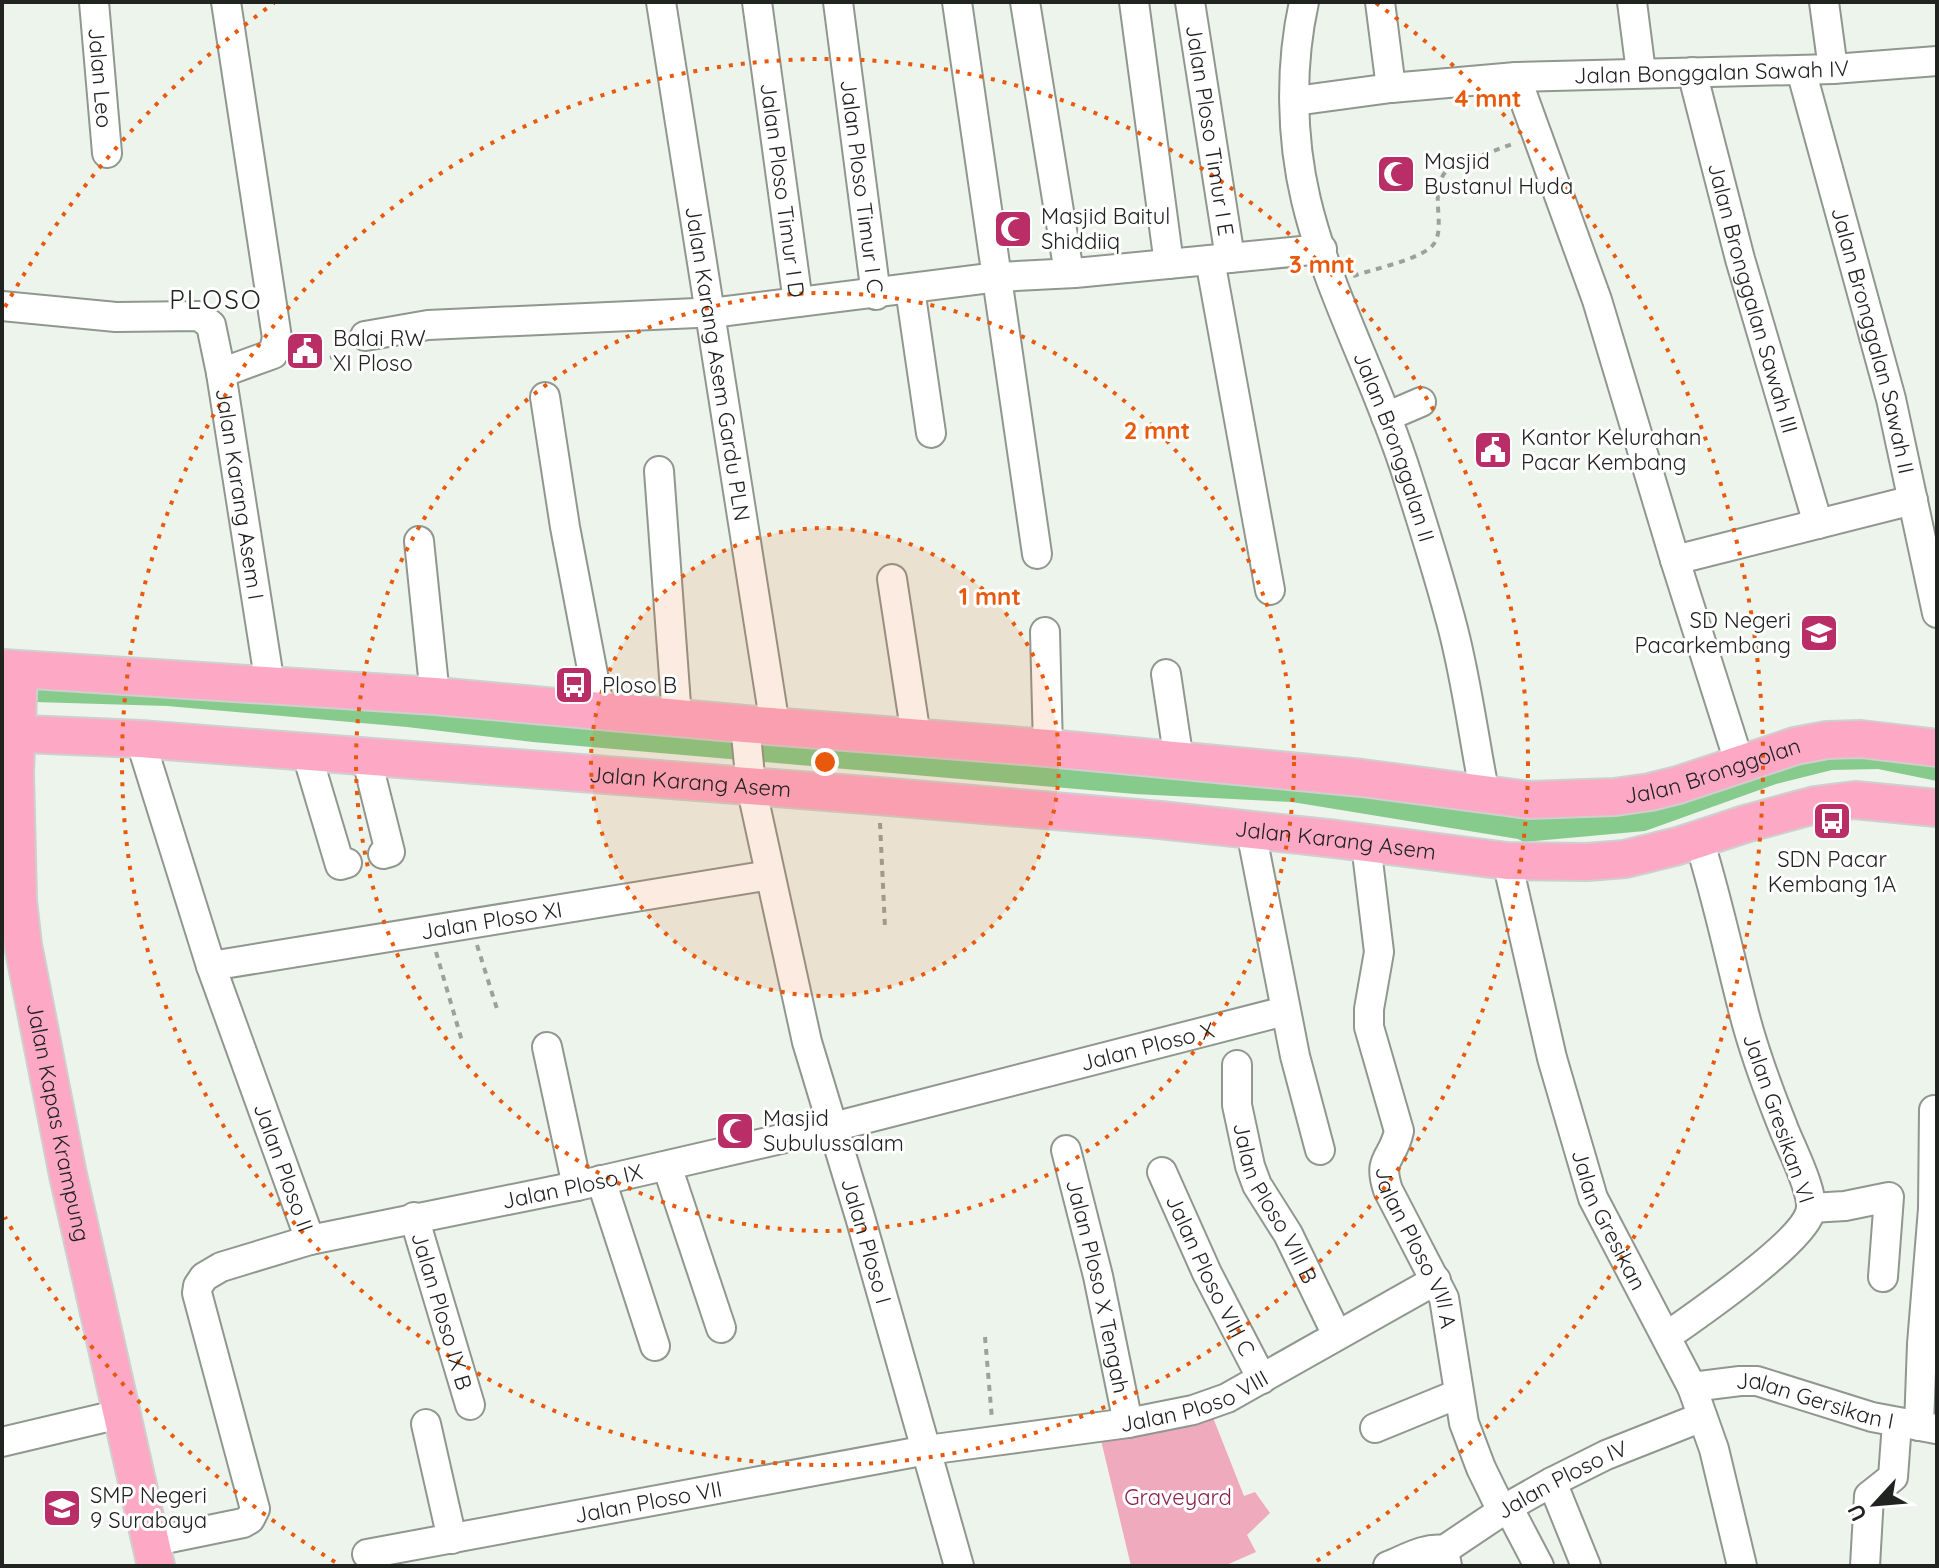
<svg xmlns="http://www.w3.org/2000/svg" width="1939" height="1568" font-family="Quicksand,sans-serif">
<rect width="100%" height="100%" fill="#ecf4ec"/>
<path fill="#f0aabe" d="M1212,1415L1244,1496L1255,1492L1270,1513L1247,1535L1256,1552L1224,1566H1131L1100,1436Z"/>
<path fill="#86cb8b" d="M2,681L170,692L1314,787L1522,819L1570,816L1800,755L1937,759V781L1878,769L1832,770L1776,784L1645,831L1524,842L1518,839L1292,802L1135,794L533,742L407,727L167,706L2,701Z"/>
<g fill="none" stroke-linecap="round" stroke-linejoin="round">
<defs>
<g id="minor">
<path id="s1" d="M94,2L107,153"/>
<path id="s2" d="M226,2L277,338L273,354L221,373L270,685"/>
<path id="s3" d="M661,2L775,726"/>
<path id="s4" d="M757,2L798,302"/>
<path id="s5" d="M838,2L876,295"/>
<path d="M957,2L1037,554"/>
<path d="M1025,2L1069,273"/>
<path d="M1134,2L1169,264"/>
<path id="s6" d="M1190,2L1230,258"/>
<path id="s7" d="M1304,2C1290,65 1291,137 1306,200C1329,296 1379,384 1408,478C1424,528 1440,579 1453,629C1467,683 1474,740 1485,795"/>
<path d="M1380,2L1391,88"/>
<path d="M1632,2L1641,72"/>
<path d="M1824,2L1833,69"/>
<path id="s8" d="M1801,70L1891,399L1937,613"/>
<path id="s9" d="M1692,72L1740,259L1818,524"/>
<path d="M1516,77L1597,300L1675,560L1740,765"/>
<path id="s10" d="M1295,101L1391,88L1516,77L1833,69L1937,61"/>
<path d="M1210,260L1270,590"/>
<path d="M910,289L931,433"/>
<path d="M2,306L116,317L199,316L211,325L221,373"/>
<path d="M365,336L428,325L719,312L998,277L1075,273L1322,249"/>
<path d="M545,397L565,527L600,711"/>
<path d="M1386,417L1421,402"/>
<path d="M659,471L677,718"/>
<path d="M419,541L435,696"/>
<path d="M1675,560L1913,500"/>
<path d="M892,579L916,736"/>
<path d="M1045,632L1048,748"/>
<path d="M1166,674L1179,761"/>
<path id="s11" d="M745,724L751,786L807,1042L860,1217L959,1566"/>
<path id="s12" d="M140,739L211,966L310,1240"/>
<path d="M306,751L340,865L347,863"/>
<path d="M366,756L390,852L383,854"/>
<path d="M1251,831L1295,1056L1320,1150"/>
<path id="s13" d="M1366,844L1379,952L1369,1009V1027L1399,1131C1393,1160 1377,1157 1388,1190L1444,1298L1464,1423L1481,1468L1502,1511"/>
<path id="s14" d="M1507,861L1552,1058L1593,1198L1692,1387L1714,1449L1742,1566"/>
<path id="s15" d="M211,966L770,875"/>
<path d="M547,1047L577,1186"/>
<path id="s16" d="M1237,1065V1105L1250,1166L1257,1185L1288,1234L1337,1335"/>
<path id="s17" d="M1066,1150L1098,1276L1128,1423"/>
<path d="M667,1166L721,1328"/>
<path id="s18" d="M1162,1172L1207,1273L1262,1379"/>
<path d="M601,1180L655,1346"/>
<path d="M1811,1208L1845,1206L1889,1197L1883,1277"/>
<path id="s19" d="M414,1217L470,1405"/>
<path d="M1667,1336C1697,1315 1800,1244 1810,1213C1816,1195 1790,1146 1783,1127C1767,1087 1752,1047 1742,1005C1728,950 1716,894 1699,840"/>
<path id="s20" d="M1692,1387L1740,1381H1757L1872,1417L1936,1429"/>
<path d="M426,1424L452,1539"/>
<path d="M1919,1426L1922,1344L1933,1209L1934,1110"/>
<path d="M1375,1428L1458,1394"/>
<path d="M2,1442L120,1414"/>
<path d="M1552,1482L1586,1566"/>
<path d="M1508,1507L1539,1566"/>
<path id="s21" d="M150,1542L243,1523L250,1519L255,1509L197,1293L198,1286L204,1277L221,1267L310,1240L577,1186L833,1127L1285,1011"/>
<path id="s22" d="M367,1554L927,1450L1128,1423L1193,1410L1227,1398L1436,1280"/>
<path d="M1388,1566C1406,1559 1425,1547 1444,1550"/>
<path id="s23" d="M1447,1566L1444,1550L1508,1507L1552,1482L1606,1455L1702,1417"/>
<path d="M1865,1566L1869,1496L1893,1477L1897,1423"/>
</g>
<g id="major">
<path id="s24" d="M2,668L435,696L745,724L1048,748L1362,778L1529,800L1615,797L1650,792L1678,785L1795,746L1827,740L1861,739L1937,748"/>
<path id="s25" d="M19,670L15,773L18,901L23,945L68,1175L156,1566"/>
<path id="s26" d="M2,733L140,739L878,796L1160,820L1336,839L1507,861L1587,862L1625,859L1678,846L1745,824L1815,805L1855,800L1937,808"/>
</g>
</defs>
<use href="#minor" stroke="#8f978f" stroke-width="32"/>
<use href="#major" stroke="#cecfce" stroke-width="40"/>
<path stroke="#9ba19b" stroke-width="4" stroke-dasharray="6 6" stroke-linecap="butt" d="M1353,276C1374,269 1413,261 1430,248C1451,231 1424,189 1450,167L1515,143
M294,361L335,357
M880,823L885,928
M477,945L497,1009
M436,952L462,1041
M985,1337L992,1419"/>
<use href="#minor" stroke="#fff" stroke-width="28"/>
<use href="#major" stroke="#fda9c6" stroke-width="36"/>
</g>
<circle cx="825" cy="762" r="234" fill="#e8590c" fill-opacity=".12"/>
<g fill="none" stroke="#e8590c" stroke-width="4" stroke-dasharray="4 8">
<circle cx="825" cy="762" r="234"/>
<circle cx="825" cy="762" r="469"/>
<circle cx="825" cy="762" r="703"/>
<path d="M335 1562A938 938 0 0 1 5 1217M5 307A938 938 0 0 1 274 3M1376 3A938 938 0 0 1 1315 1562"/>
</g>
<defs>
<symbol id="mosque-square" viewBox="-11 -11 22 22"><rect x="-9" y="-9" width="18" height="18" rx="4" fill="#b92e67" stroke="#fff"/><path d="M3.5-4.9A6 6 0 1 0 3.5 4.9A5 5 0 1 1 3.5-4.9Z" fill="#fff"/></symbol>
<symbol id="civic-square" viewBox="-11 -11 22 22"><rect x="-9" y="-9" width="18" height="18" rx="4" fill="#b92e67" stroke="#fff"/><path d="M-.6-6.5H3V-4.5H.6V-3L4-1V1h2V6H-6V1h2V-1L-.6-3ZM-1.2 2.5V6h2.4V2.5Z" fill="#fff"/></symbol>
<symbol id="school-square" viewBox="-11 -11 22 22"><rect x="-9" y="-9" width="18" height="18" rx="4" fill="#b92e67" stroke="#fff"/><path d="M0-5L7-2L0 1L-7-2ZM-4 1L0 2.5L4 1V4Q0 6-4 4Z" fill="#fff"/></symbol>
<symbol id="bus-square" viewBox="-11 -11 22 22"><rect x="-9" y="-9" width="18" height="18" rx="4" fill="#b92e67" stroke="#fff"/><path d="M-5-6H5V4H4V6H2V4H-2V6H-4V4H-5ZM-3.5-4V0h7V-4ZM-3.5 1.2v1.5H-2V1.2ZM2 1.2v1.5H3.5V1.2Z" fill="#fff"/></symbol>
</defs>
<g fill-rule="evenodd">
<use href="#mosque-square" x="1374" y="152" width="44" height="44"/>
<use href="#mosque-square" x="991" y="207" width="44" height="44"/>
<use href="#civic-square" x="283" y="329" width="44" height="44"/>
<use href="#civic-square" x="1471" y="428" width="44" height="44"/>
<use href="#school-square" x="1797" y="611" width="44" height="44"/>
<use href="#bus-square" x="552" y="663" width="44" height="44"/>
<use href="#bus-square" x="1810" y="799" width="44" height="44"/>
<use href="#mosque-square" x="713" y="1109" width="44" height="44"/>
<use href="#school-square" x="40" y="1486" width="44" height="44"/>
</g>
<g text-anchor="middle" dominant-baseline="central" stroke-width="6" stroke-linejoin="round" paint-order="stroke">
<g font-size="22" fill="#202320" stroke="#fff">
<text stroke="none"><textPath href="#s10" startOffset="418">Jalan Bonggalan Sawah IV</textPath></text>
<text stroke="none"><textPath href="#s1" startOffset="76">Jalan Leo</textPath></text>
<text stroke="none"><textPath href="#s6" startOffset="130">Jalan Ploso Timur I E</textPath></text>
<text stroke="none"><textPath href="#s5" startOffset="186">Jalan Ploso Timur I C</textPath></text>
<text stroke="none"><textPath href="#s4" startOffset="190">Jalan Ploso Timur I D</textPath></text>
<text stroke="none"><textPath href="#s9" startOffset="234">Jalan Bronggalan Sawah III</textPath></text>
<text stroke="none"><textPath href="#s8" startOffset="280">Jalan Bronggalan Sawah II</textPath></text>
<text stroke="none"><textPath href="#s3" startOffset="366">Jalan Karang Asem Gardu PLN</textPath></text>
<text stroke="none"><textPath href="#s7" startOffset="462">Jalan Bronggalan II</textPath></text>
<text stroke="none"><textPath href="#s2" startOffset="534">Jalan Karang Asem I</textPath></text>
<text stroke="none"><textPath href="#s24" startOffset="1720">Jalan Bronggolan</textPath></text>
<text stroke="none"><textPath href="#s26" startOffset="690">Jalan Karang Asem</textPath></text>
<text stroke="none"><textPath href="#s26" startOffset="1338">Jalan Karang Asem</textPath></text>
<text stroke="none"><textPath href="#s15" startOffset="284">Jalan Ploso XI</textPath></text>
<text stroke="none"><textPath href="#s21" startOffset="1328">Jalan Ploso X</textPath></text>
<text transform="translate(1779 1118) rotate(71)">Jalan Gresikan VI</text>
<text stroke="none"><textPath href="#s25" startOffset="456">Jalan Kapas Krampung</textPath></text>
<text stroke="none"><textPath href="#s12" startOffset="452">Jalan Ploso II</textPath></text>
<text stroke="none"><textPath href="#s21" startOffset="736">Jalan Ploso IX</textPath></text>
<text stroke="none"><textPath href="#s16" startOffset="146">Jalan Ploso VIII B</textPath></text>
<text stroke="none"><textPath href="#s14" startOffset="374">Jalan Gresikan</textPath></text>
<text stroke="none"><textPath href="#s11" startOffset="532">Jalan Ploso I</textPath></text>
<text stroke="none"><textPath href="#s13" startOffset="420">Jalan Ploso VIII A</textPath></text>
<text stroke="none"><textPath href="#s18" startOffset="114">Jalan Ploso VIII C</textPath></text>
<text stroke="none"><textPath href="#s17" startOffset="140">Jalan Ploso X Tengah</textPath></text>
<text stroke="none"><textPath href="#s19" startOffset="98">Jalan Ploso IX B</textPath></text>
<text stroke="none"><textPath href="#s22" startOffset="842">Jalan Ploso VIII</textPath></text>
<text stroke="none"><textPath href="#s20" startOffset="126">Jalan Gersikan I</textPath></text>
<text stroke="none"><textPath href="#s23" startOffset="154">Jalan Ploso IV</textPath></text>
<text stroke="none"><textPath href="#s22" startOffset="286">Jalan Ploso VII</textPath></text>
</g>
<g font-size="22" fill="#202320" stroke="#fff" text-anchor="start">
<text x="1424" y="161">Masjid<tspan x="1424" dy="25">Bustanul Huda</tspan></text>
<text x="1041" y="216">Masjid Baitul<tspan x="1041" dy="25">Shiddiiq</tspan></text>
<text x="333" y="338">Balai RW<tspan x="333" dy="25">XI Ploso</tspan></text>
<text x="1521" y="437">Kantor Kelurahan<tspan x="1521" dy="25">Pacar Kembang</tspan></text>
<text x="1791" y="620" text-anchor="end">SD Negeri<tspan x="1791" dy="25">Pacarkembang</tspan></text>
<text x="602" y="685">Ploso B</text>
<text x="1832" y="859" text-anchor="middle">SDN Pacar<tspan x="1832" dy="25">Kembang 1A</tspan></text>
<text x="763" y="1118">Masjid<tspan x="763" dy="25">Subulussalam</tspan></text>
<text x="90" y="1495">SMP Negeri<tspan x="90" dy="25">9 Surabaya</tspan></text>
</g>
<g font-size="22" fill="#8b234d" stroke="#fff">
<text x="1178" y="1497">Graveyard</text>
</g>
<g font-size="26" letter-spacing="2" fill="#202320" stroke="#fff">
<text x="216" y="299">PLOSO</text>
</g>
</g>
<circle cx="825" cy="762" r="12" fill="#e8590c" stroke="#fff" stroke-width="4"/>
<g font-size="24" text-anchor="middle" font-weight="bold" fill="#e8590c" stroke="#fff" stroke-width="6" stroke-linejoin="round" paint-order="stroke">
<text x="1488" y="107">4 mnt</text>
<text x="1322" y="273">3 mnt</text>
<text x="1157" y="439">2 mnt</text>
<text x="990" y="605">1 mnt</text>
</g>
<rect width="1939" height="1568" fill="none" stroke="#202320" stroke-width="8"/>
<g transform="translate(1875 1504) rotate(244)" stroke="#ffffff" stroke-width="6" paint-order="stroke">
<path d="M0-6L14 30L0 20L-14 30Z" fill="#202320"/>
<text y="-12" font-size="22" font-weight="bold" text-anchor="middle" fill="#202320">U</text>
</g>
</svg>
